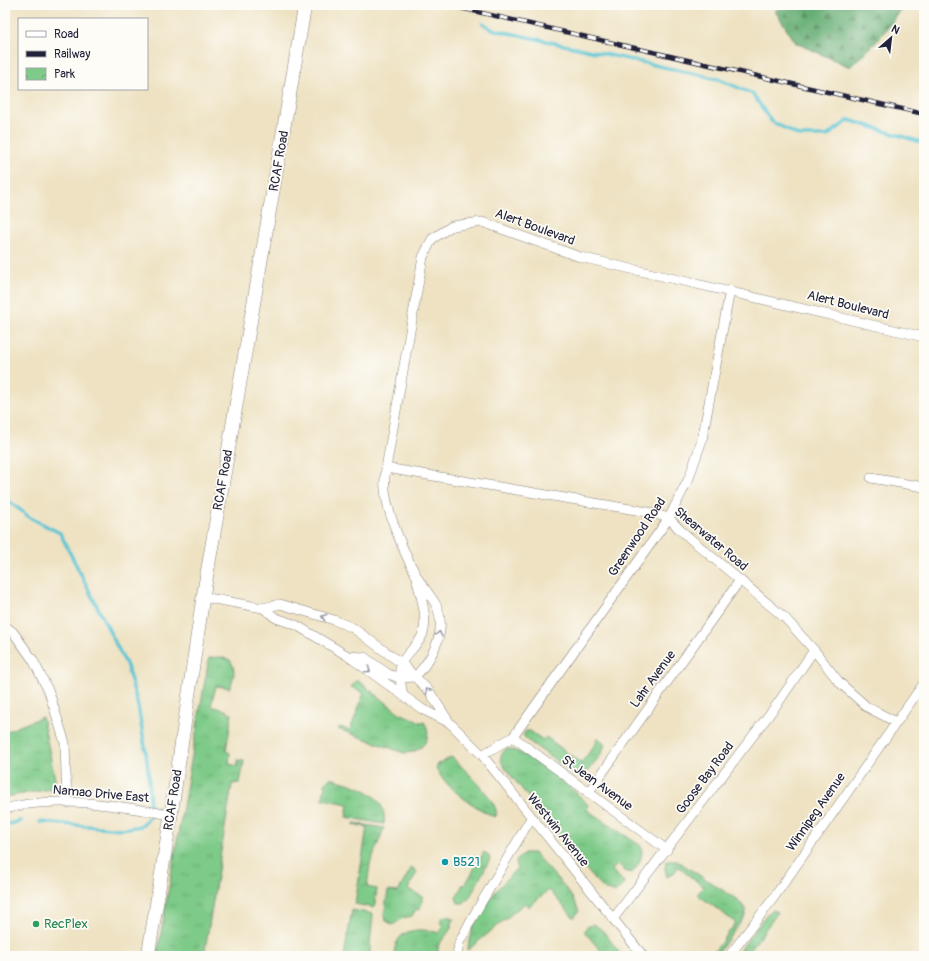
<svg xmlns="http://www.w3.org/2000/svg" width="929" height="961" font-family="Pangolin,sans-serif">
<defs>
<pattern id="grass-tufts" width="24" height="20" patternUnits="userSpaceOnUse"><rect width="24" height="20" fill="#7eca88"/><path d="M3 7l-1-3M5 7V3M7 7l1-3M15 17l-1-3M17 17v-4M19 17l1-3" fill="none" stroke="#6dad76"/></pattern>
<pattern id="forest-firs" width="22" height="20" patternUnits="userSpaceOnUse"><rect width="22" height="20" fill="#66ae74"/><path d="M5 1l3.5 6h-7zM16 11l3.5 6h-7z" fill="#548d60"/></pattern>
<pattern id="park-crowns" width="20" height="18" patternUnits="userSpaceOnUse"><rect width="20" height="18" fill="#7eca88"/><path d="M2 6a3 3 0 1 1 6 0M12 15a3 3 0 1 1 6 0" fill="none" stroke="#6dad76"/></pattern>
</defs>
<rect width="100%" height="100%" fill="#fdfcf7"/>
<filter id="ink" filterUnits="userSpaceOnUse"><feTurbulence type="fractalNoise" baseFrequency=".025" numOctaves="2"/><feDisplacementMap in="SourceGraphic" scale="8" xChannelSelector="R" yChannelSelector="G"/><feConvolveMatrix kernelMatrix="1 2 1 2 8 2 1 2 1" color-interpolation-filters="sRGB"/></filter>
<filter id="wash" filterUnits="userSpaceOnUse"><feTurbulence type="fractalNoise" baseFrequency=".012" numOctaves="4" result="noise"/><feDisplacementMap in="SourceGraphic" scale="16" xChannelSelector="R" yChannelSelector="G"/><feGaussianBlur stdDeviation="0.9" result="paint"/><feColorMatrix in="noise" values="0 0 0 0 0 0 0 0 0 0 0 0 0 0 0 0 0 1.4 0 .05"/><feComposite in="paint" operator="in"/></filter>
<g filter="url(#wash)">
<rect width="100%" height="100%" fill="#eee2c2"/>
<path fill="url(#grass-tufts)" stroke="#507662" d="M220,657L230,660C237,670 233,678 230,688L216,686L211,706L225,710L232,714L226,751L230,753L229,764L238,766V760L244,761L240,783L232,784L204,956H157L209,658Z
M357,680L401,714L417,720L418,722H424C435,738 421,753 404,753L338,729L340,727L349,730L351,728L364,693L351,687Z
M526,731H530L543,740L546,737L581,763L597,742L595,740L598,737L605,745L600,756L585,774L577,775L572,772L527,740L523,735Z
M506,749C524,748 576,790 588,805L587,810L641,846C644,857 639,864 632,873L625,871L618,864L612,870L625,883L616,892L605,890L594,879L505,768C500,760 498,756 506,749Z
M452,757C463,768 501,803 496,816L494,817C471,804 450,792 436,769L438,764Z
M330,778C354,785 388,792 384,824L346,817L348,804L323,799L325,784Z
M354,823L384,828L370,864L367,887L377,889L374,908L355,904L367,827L354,825Z
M484,852L488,855L490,859L471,895L464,903H458L456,897L463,884L465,885Z
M524,853H534C549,871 570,888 579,911L574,918L549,890L528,907L525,903L468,950C469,917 496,891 517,868L516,861Z
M666,861H677L738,900L746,910L745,916L716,956H711L736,923L697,894L704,887L678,867L674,873L667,877L665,869Z
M412,867L417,872L408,889L423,897L421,900L423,901L419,910L416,909L412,916L403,918L393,925L385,920L384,916L388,891L398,892Z
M352,910L373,914L370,944V956H344Z
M772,910L778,912L746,956H736L766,915Z
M446,916L453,918C453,930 444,937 438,946V956H394C395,928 417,927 439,933L443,925L440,923L442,918Z
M594,924L603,931L622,956H605L584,931L587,927Z"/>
<path fill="url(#forest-firs)" stroke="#446858" d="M785,5H910L903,8L878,40L850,67L796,43L775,11Z"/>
<path fill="url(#park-crowns)" stroke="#507662" d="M42,717L57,788L5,797V732Z"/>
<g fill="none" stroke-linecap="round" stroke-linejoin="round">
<path stroke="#59c4d4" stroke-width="3.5" d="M483,23L491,29L718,79L753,94L771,121L799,136H827L849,120L924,143
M5,498L29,517L60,533L127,666L138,706L146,753L149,779L150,816L141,826L122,829L40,822
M5,825L21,821"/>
</g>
</g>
<g filter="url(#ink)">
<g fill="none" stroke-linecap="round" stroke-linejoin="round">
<defs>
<path id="minor" d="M386,468L648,512L669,518L680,530L785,618L814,650L839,682L867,707L896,722
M871,478L924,487
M203,597L263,608L280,604L334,620L353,628L401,663L429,691L449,722
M263,608L276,618L296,625L311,634L348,656L422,709L450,723L482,755L643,956
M5,626L13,632L33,660L49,692L65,743L67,803
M348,656L364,657L388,674L400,678L415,677C433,658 449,629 435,603C429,593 421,585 416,575C404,553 387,513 385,489C384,482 385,475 386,468L423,257L432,239L452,226L482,222L580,257L924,337
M403,695C401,685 398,673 401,664C404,656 418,645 422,636C429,619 421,598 417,581
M513,737L667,850
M482,755L513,737L669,518L689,478L702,440L730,290
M588,793L740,580
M5,809C53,794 122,806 171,815
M613,919L778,703L814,650
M457,956L459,943L471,920L531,818
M729,956L772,900L924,683"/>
<path id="secondary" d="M148,956L171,815L203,597L305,5"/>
</defs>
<use href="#minor" stroke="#88827e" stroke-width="10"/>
<use href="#secondary" stroke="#88827e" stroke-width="14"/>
<use href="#minor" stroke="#fff" stroke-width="9"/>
<use href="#secondary" stroke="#fff" stroke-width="13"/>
<defs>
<path id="rail" d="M447,5L924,114"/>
</defs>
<use href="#rail" stroke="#22223b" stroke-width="4.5"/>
<use href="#rail" stroke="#fdfcf7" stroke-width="3" stroke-dasharray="9" stroke-linecap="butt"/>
</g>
<defs><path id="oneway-chevron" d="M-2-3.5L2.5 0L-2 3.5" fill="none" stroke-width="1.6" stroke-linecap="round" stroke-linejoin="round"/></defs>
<g stroke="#9c9ca7">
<use href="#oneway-chevron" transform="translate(324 617) rotate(-163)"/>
<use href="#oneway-chevron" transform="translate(439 634) rotate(-77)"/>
<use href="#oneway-chevron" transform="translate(368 670) rotate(35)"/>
<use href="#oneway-chevron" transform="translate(428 691) rotate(-130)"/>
</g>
</g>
<circle fill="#0f9aa8" stroke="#fdfcf7" stroke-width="1.5" cx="445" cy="862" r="4"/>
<circle fill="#2e9e5b" stroke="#fdfcf7" stroke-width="1.5" cx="36" cy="924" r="4"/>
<g text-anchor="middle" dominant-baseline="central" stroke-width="3.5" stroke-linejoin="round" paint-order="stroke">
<g font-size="13" fill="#22223b" stroke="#fdfcf7">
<text transform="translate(279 161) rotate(-80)">RCAF Road</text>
<text transform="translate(535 227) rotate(20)">Alert Boulevard</text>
<text transform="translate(848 305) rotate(14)">Alert Boulevard</text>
<text transform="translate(223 480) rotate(-80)">RCAF Road</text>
<text transform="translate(637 537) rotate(-56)">Greenwood Road</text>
<text transform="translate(711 539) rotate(40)">Shearwater Road</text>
<text transform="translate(653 679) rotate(-54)">Lahr Avenue</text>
<text transform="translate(705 778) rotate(-53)">Goose Bay Road</text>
<text transform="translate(597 783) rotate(36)">St Jean Avenue</text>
<text transform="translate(101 794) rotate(5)">Namao Drive East</text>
<text transform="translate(173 800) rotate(-81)">RCAF Road</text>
<text transform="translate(816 812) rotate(-55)">Winnipeg Avenue</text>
<text transform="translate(558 830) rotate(51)">Westwin Avenue</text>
</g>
<g font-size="13" fill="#0d838f" stroke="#fdfcf7" text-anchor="start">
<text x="453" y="862">B521</text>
</g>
<g font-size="13" fill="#27864d" stroke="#fdfcf7" text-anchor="start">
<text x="44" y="924">RecPlex</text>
</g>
</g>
<rect width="929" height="961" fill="none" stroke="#fdfcf7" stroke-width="20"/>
<rect x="18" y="18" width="130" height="72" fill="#fdfcf7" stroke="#a5a5ac"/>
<rect x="26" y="31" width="20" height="6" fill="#ffffff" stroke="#a5a5ac"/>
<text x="54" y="38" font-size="12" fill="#22223b">Road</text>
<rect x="26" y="51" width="20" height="6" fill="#22223b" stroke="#a5a5ac"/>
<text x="54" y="58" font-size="12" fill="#22223b">Railway</text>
<rect x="26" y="68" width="20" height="12" fill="url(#park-crowns)" stroke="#a5a5ac"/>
<text x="54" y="78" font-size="12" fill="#22223b">Park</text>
<g transform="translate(891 38) rotate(28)" stroke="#fdfcf7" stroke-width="3" paint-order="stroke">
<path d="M0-3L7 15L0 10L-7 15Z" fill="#22223b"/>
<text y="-6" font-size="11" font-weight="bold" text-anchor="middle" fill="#22223b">N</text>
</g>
</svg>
